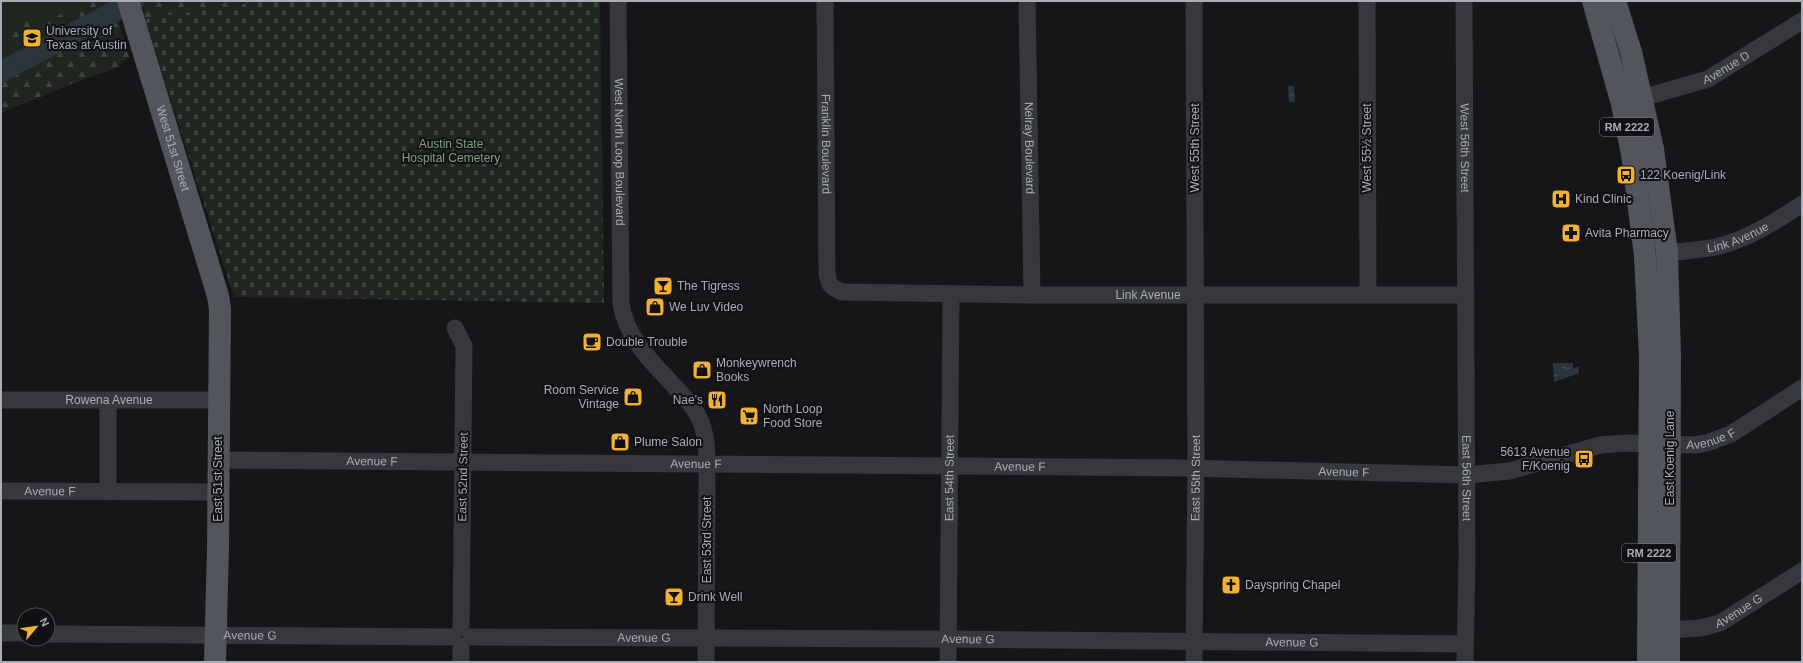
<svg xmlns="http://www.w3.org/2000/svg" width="1803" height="663" font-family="Helvetica,sans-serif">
<defs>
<pattern id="forest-firs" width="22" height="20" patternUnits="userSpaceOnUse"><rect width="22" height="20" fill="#1e261f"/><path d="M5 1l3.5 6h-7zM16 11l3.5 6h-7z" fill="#3c433d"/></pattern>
<pattern id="cemetery-stones" width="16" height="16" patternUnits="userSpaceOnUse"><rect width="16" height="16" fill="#1e261f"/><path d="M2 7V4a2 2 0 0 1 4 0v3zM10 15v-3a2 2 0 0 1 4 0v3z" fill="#3c433d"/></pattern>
<pattern id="water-ripples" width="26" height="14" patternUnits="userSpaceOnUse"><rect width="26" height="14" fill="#2c353c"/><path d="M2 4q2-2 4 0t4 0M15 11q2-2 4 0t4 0" fill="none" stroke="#485056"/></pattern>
</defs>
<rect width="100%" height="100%" fill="#161618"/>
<path fill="#1e261f" d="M1,1H128L133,19L106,17L1,72Z"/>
<path fill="url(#forest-firs)" d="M87,1H113L129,57L119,67L74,83L1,113V53L10,51L13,23L26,17H55Z
M141,1H264L145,19Z"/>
<path fill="url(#cemetery-stones)" d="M264,1H600L604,303L234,297L145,19Z"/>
<path fill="url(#water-ripples)" d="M1288,86H1294L1295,102H1289Z
M1553,363H1573V368L1579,367V373L1554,382Z"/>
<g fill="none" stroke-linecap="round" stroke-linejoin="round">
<path stroke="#2c353c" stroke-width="21" d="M1,72L134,1"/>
<g stroke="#37383d" stroke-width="17">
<path id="s1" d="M618,1L621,303C626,340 655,365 679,391C686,399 695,408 699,418C708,436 707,455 707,475L706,662"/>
<path id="s2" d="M825,1L827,273C828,284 832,289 843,292L1032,295H1466"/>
<path id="s3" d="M1027,1L1032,295"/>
<path d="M1367,1L1368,295"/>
<path id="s4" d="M1464,1L1467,559L1465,662"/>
<path id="s5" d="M1642,98L1708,79L1802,21"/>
<path id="s6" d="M1667,253C1683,251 1700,250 1716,247C1748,239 1775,222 1802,204"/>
<path d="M455,328L464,346L461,628"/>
<path id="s7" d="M1,400H218"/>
<path id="s8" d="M218,460L1186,468L1467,475L1510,471L1600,445L1626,443L1694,445L1707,443L1731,434L1802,388"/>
<path id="s9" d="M1,491L218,492"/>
<path d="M108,492V401"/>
<path id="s10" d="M1669,630L1701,628L1720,623L1802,571"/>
<path d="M1,633H24"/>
<path id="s11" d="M48,634L452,637"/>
<path id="s12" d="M471,637L948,639L1465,644"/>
<path d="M461,662V646"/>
<path id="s13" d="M948,662L951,294"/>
<path id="s14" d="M1194,662L1196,459L1194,1"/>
</g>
<g stroke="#53555c" stroke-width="22">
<path id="s15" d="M128,1L218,296L220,309L218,547L215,662"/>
<path d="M1593,1L1622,104L1632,154L1645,256L1650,356L1648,662"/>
<path d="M1615,1L1631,52L1653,149L1667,253L1670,355L1669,662"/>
</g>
</g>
<defs>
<symbol id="university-square" viewBox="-11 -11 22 22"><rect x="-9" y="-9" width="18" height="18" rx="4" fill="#f2b134" stroke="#111113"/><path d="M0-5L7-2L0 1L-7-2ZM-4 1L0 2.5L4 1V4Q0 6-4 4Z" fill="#111"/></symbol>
<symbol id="bus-square" viewBox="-11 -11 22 22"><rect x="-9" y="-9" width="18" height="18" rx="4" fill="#f2b134" stroke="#111113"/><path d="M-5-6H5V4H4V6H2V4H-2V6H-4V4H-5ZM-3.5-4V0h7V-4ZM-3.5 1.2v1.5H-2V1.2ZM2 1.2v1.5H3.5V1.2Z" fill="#111"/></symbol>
<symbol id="hospital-square" viewBox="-11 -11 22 22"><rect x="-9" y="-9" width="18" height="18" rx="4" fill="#f2b134" stroke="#111113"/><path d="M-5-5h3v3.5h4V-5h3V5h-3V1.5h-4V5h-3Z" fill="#111"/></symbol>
<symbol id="pharmacy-square" viewBox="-11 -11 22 22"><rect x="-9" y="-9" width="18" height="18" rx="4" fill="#f2b134" stroke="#111113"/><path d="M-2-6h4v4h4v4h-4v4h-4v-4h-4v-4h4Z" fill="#111"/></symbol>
<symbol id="bar-square" viewBox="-11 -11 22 22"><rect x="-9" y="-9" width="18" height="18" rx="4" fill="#f2b134" stroke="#111113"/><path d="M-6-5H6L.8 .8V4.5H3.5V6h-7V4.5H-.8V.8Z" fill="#111"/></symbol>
<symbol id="shop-square" viewBox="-11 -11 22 22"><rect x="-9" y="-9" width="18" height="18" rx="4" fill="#f2b134" stroke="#111113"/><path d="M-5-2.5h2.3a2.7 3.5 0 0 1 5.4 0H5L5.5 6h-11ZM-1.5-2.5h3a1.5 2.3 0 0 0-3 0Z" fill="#111"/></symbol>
<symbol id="cafe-square" viewBox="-11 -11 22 22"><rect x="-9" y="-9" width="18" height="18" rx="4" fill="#f2b134" stroke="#111113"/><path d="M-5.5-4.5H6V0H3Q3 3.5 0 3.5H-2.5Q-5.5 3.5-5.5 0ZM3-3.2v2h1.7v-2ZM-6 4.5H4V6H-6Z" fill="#111"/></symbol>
<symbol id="restaurant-square" viewBox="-11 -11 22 22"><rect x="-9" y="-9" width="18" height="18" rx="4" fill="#f2b134" stroke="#111113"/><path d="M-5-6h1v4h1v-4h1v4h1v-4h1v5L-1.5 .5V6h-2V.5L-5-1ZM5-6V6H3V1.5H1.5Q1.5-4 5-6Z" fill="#111"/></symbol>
<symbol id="supermarket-square" viewBox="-11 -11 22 22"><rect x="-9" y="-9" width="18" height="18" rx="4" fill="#f2b134" stroke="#111113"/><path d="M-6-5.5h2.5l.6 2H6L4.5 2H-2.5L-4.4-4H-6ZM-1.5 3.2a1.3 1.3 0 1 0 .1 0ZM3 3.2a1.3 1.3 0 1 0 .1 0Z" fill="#111"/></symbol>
<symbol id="church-square" viewBox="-11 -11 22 22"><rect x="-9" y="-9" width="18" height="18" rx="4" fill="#f2b134" stroke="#111113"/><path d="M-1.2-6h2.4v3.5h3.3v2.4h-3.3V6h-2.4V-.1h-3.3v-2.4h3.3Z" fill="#111"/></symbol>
</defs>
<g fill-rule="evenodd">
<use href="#university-square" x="21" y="27" width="22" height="22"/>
<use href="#bus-square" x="1615" y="164" width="22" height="22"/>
<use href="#hospital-square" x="1550" y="188" width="22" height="22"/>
<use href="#pharmacy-square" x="1560" y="222" width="22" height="22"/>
<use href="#bar-square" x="652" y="275" width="22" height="22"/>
<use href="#shop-square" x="644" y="296" width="22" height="22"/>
<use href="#cafe-square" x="581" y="331" width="22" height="22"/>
<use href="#shop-square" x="691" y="359" width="22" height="22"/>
<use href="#shop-square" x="622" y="386" width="22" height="22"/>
<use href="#restaurant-square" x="706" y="389" width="22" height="22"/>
<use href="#supermarket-square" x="738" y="405" width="22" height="22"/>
<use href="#shop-square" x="609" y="431" width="22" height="22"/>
<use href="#bus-square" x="1573" y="448" width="22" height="22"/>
<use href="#church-square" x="1220" y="574" width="22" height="22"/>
<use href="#bar-square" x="663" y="586" width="22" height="22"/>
</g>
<g text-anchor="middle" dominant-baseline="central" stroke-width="4" stroke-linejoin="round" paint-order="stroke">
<g fill="#111113" stroke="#7b7e86" stroke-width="1">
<rect x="1600" y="118" width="54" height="18" rx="3"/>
<rect x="1622" y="544" width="54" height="18" rx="3"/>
</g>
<g font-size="11" font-weight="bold" fill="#a8adb8">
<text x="1627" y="127">RM 2222</text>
<text x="1649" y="553">RM 2222</text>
</g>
<g font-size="12" fill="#a8adb8" stroke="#111113" text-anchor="start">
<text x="46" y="31">University of<tspan x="46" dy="14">Texas at Austin</tspan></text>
<text x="1640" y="175">122 Koenig/Link</text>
<text x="1575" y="199">Kind Clinic</text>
<text x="1585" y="233">Avita Pharmacy</text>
<text x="677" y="286">The Tigress</text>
<text x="669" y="307">We Luv Video</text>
<text x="606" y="342">Double Trouble</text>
<text x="716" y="363">Monkeywrench<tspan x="716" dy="14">Books</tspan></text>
<text x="619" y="390" text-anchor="end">Room Service<tspan x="619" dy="14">Vintage</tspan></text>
<text x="703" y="400" text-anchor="end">Nae's</text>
<text x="763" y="409">North Loop<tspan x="763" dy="14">Food Store</tspan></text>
<text x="634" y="442">Plume Salon</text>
<text x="1570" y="452" text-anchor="end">5613 Avenue<tspan x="1570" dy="14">F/Koenig</tspan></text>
<text x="1245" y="585">Dayspring Chapel</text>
<text x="688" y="597">Drink Well</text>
</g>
<g font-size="12" fill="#a8adb8" stroke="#111113">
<text stroke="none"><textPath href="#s5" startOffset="90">Avenue D</textPath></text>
<text stroke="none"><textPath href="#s2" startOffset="143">Franklin Boulevard</textPath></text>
<text stroke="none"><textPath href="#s3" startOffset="147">Nelray Boulevard</textPath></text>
<text transform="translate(1195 148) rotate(-90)">West 55th Street</text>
<text transform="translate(1367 148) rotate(-90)">West 55½ Street</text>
<text stroke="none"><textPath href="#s4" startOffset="147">West 56th Street</textPath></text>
<text stroke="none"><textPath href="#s15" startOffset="154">West 51st Street</textPath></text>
<text stroke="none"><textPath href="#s1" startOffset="151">West North Loop Boulevard</textPath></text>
<text stroke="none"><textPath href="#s6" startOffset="73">Link Avenue</textPath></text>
<text stroke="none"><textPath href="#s2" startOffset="604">Link Avenue</textPath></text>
<text stroke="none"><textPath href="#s7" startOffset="108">Rowena Avenue</textPath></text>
<text stroke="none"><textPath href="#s8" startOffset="1498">Avenue F</textPath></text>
<text transform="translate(1670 458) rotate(-90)">East Koenig Lane</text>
<text stroke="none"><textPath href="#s8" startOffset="154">Avenue F</textPath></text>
<text stroke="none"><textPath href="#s8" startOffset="478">Avenue F</textPath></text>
<text stroke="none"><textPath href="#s8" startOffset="802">Avenue F</textPath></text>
<text stroke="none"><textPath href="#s8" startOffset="1126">Avenue F</textPath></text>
<text transform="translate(463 477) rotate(-89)">East 52nd Street</text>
<text stroke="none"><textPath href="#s13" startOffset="184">East 54th Street</textPath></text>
<text stroke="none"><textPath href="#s14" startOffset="184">East 55th Street</textPath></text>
<text stroke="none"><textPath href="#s4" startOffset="477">East 56th Street</textPath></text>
<text transform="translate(218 479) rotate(-90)">East 51st Street</text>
<text stroke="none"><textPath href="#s9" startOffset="49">Avenue F</textPath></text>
<text transform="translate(707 540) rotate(-90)">East 53rd Street</text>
<text stroke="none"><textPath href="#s10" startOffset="74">Avenue G</textPath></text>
<text stroke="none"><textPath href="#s11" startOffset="202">Avenue G</textPath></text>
<text stroke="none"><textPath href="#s12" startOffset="173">Avenue G</textPath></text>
<text stroke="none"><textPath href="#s12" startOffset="497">Avenue G</textPath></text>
<text stroke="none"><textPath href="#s12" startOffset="821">Avenue G</textPath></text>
</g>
<g font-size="12" fill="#7fa381" stroke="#111113">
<text x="451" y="144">Austin State<tspan x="451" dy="14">Hospital Cemetery</tspan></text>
</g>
</g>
<rect width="1803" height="663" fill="none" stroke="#a8adb8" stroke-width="4"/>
<g transform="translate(36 627) rotate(61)"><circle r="19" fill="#111113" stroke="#4d4f55"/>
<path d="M0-3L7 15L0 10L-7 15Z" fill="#f2b134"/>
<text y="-6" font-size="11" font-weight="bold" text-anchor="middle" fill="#a8adb8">N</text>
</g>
</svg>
